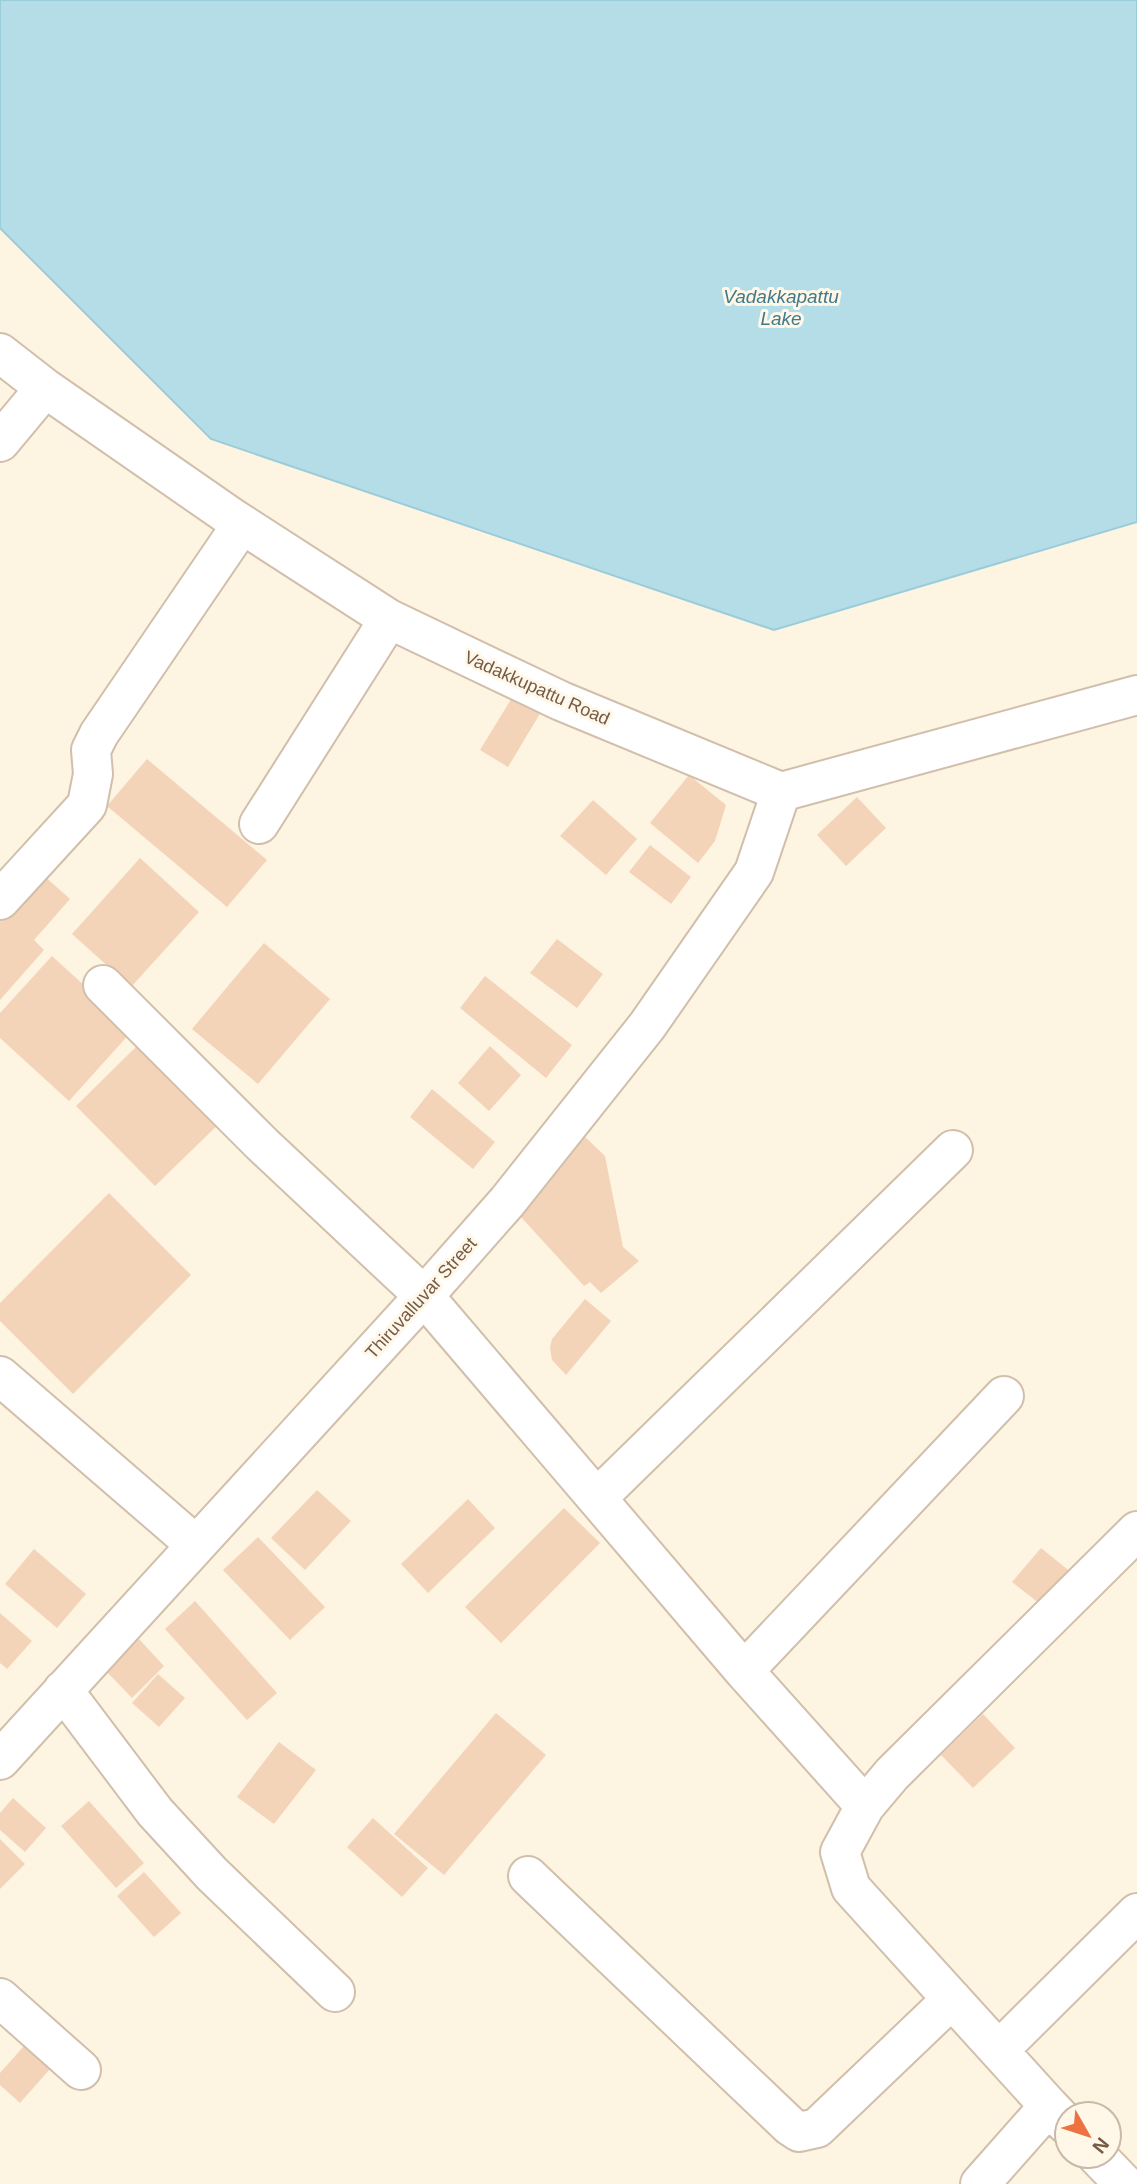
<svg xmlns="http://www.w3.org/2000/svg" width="1137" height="2184" font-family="Helvetica,sans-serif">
<rect width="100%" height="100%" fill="#fdf4e2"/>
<path fill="#b5dde8" stroke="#9bccda" stroke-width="2" d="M0,0H1137V522L774,630L211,439L0,228Z"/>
<path fill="#f4d4b8" d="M513,696L541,712L508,767L480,750Z
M147,759L267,860L227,907L107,806Z
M689,775L726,805L715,841L698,863L650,823Z
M857,797L886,828L846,866L817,835Z
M593,800L637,839L606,875L560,836Z
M650,845L691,877L671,904L629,872Z
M140,858L199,912L131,987L72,934Z
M42,874L70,899L34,940L44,950L0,1000V922Z
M557,939L603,974L577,1008L530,973Z
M264,943L330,999L258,1084L192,1029Z
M52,956L133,1030L69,1101L0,1038V1013Z
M485,976L572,1045L546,1078L460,1008Z
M146,1037L226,1117L155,1186L76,1106Z
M490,1046L521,1075L489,1111L458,1083Z
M432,1089L495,1142L473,1169L410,1117Z
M584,1136L605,1156L623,1247L639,1261L601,1293L590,1282L584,1286L521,1217Z
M109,1193L191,1275L73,1394L0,1321V1303Z
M585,1299L611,1321L566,1375L552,1360L550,1348L552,1339Z
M317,1490L351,1521L305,1570L271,1538Z
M468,1499L495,1528L428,1593L401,1564Z
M564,1508L600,1543L501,1643L465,1607Z
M258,1537L325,1607L290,1640L223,1570Z
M1041,1548L1072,1573L1044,1607L1012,1582Z
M34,1549L86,1594L57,1628L5,1584Z
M195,1601L277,1693L247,1720L165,1629Z
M0,1613L32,1641L7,1669L0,1663Z
M139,1639L164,1666L132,1698L106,1671Z
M158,1674L185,1698L159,1727L132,1703Z
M496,1713L546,1755L444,1875L394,1834Z
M983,1714L1015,1748L973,1788L941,1755Z
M279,1742L316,1770L274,1824L237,1797Z
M13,1798L46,1828L25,1852L0,1830V1813Z
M89,1801L144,1863L116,1888L61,1826Z
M373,1818L428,1868L402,1897L347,1847Z
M0,1839L25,1864L0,1889Z
M144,1872L181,1913L154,1937L117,1896Z
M24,2046L50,2069L20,2103L0,2085V2073Z"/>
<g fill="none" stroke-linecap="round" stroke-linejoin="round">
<defs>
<path id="minor" d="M0,353L45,388L234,519L389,619L561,701L781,792L1137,695
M0,442L45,388
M259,824L389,619
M0,900L87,805L93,774L91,750L99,734L242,524
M103,985L262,1144L424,1296L744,1671L865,1806L892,1774L1137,1531
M0,1376L196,1545
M597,1498L953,1150
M744,1671L1004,1396
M63,1690L155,1812L212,1874L335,1992
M0,1760L424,1296L507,1202L647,1026L754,872L781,792
M865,1806L840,1852L851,1888L1049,2106
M528,1876L790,2126L799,2132L817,2128L952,1999
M0,1998L81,2070
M999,2050L1137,1913
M1097,2156L1124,2184
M980,2184L1049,2106L1067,2125"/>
</defs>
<use href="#minor" stroke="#d1bfab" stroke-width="42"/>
<use href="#minor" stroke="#fff" stroke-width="38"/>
</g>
<g text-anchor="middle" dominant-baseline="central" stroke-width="6" stroke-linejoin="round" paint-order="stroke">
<g font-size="18" fill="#765b47" stroke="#fff8e9">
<text transform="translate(537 688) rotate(24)">Vadakkupattu Road</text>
<text transform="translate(421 1298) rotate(-48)">Thiruvalluvar Street</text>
</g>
<g font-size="19" font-style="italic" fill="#407a8b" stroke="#fff8e9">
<text x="781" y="296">Vadakkapattu<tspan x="781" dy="22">Lake</tspan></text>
</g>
</g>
<g transform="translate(1088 2135) rotate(129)"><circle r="33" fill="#fff8e9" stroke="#c8b9a8" stroke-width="2"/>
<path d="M0-5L12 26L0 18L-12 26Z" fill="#ed7241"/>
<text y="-10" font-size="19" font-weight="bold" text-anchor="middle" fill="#765b47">N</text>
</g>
</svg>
